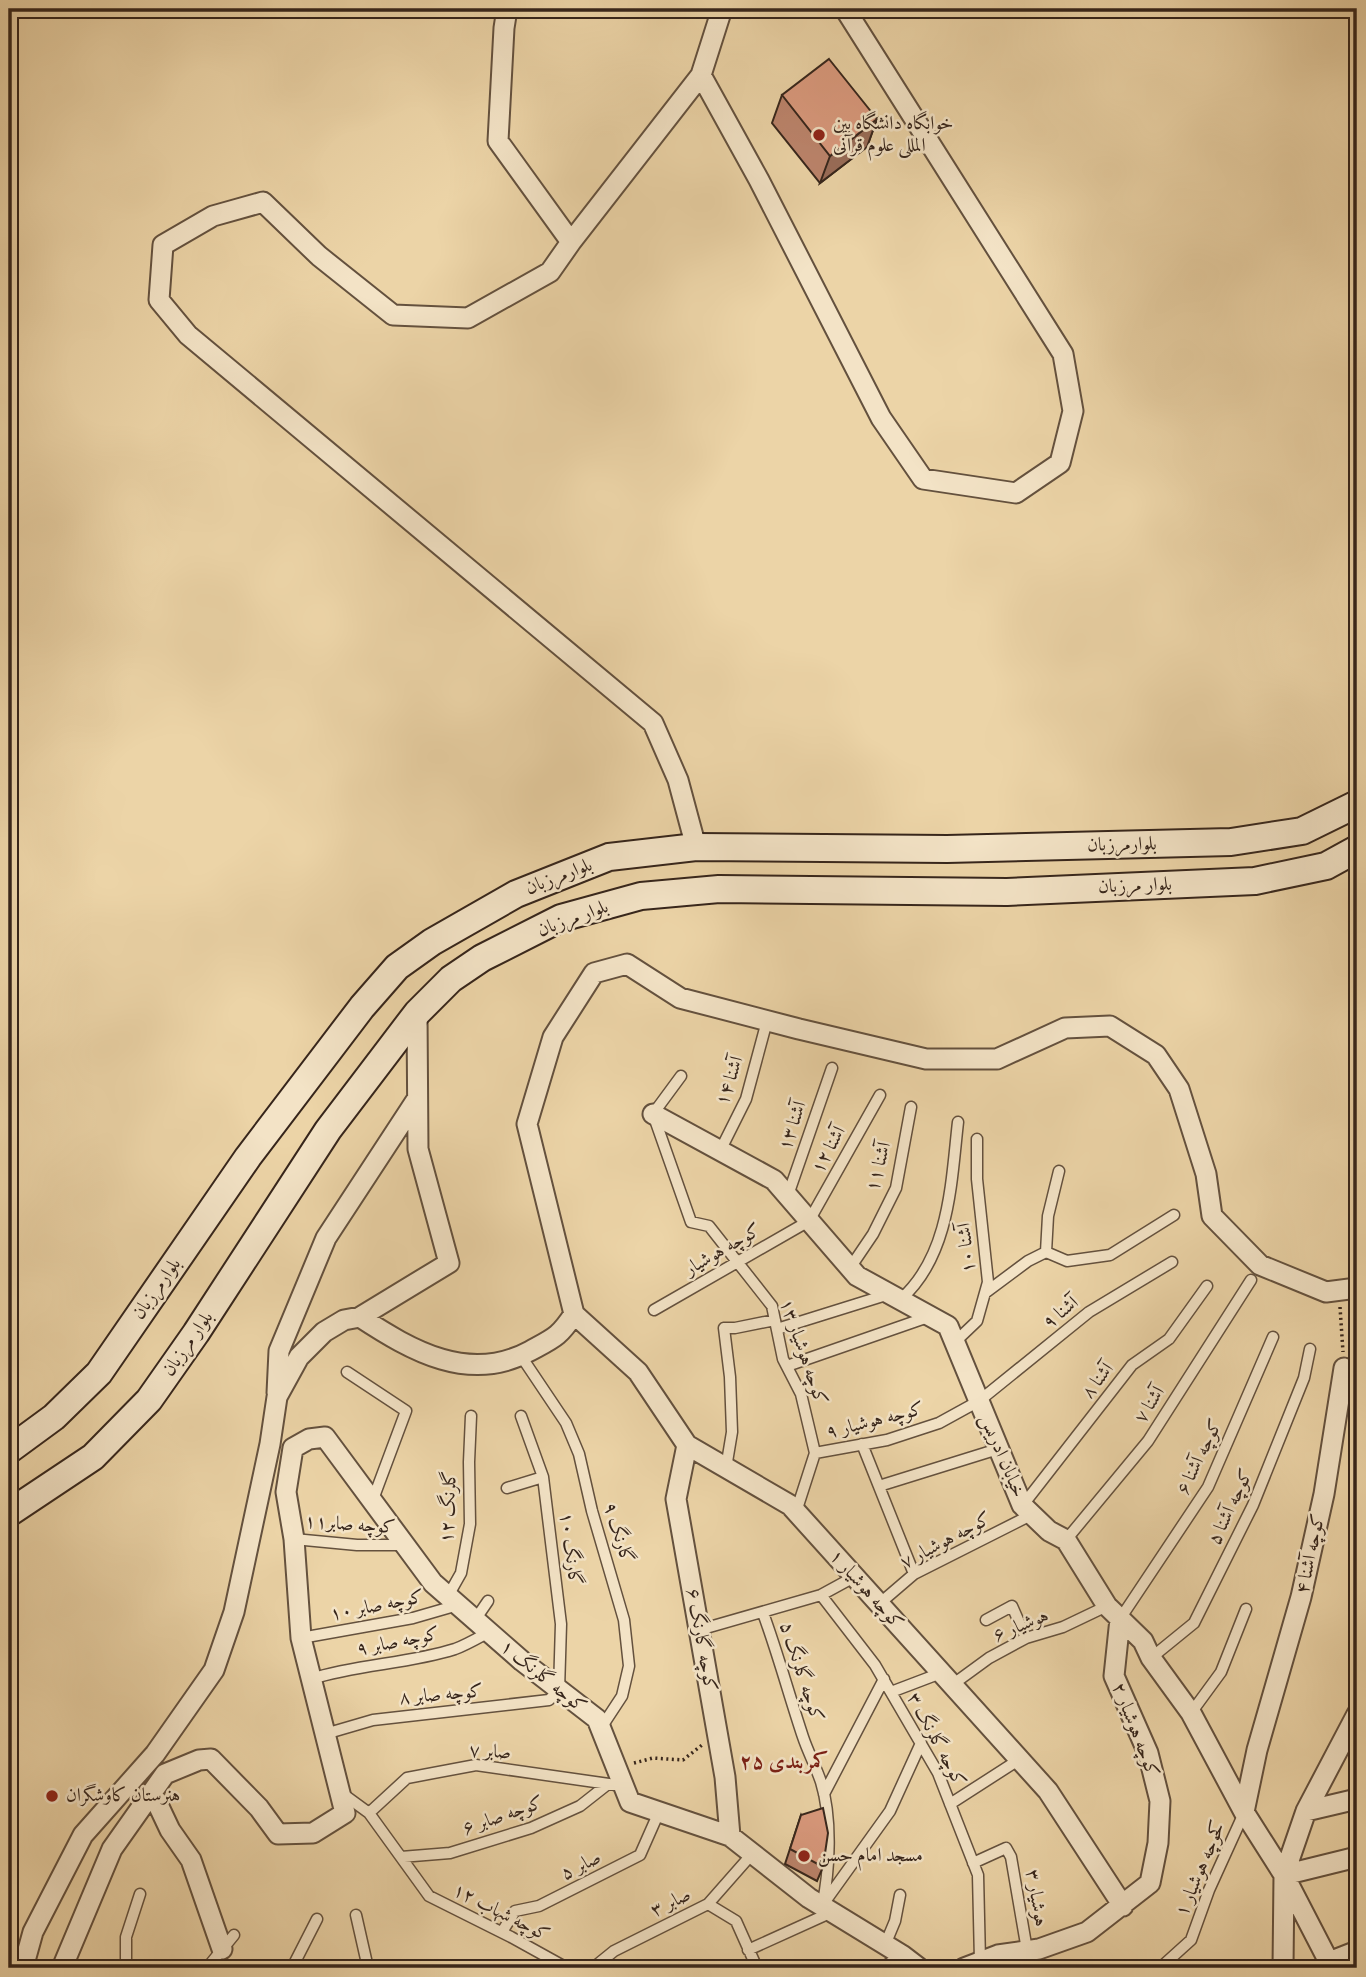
<svg xmlns="http://www.w3.org/2000/svg" width="1366" height="1977" font-family="'IM FELL English',Amiri,serif">
<rect width="100%" height="100%" fill="#ecd4a7"/>
<filter id="stains"><feTurbulence type="fractalNoise" baseFrequency=".00286" numOctaves="4"/><feColorMatrix values="0 0 0 0 .2 0 0 0 0 .09 0 0 0 0 .02 0 0 0 .5 -.17"/></filter>
<radialGradient id="worn" r=".72"><stop offset=".6" stop-color="#630" stop-opacity="0"/><stop offset="1" stop-color="#630" stop-opacity=".3"/></radialGradient>
<g fill="none" stroke-linecap="round" stroke-linejoin="round">
<defs>
<path id="service" d="M681,1076L653,1114L691,1222L709,1226L772,1306L783,1359L801,1394L815,1453L796,1512
M720,1151L746,1099L767,1021
M788,1195L832,1068
M1046,1252L1067,1261L1110,1255L1174,1215
M850,1268L873,1234L896,1188L911,1107
M985,1293L1028,1261L1046,1252L1048,1216L1059,1171
M900,1300C950,1256 951,1183 958,1122
M654,1310L809,1221L880,1095
M777,1329L886,1295
M955,1342L977,1321L988,1282L977,1179V1139
M521,1356L566,1423L579,1454L592,1511L624,1620L629,1666L622,1696L601,1728
M787,1366L928,1317
M347,1372L406,1411L372,1502
M862,1444L914,1574
M815,1453L887,1440L939,1423L979,1401L1089,1312L1172,1262
M726,1468L732,1432L730,1377L724,1328H735L775,1320
M879,1486L998,1449
M507,1488L543,1477
M1023,1505L1132,1365L1169,1339L1207,1286
M294,1539L357,1545H404
M1066,1540L1148,1441L1251,1280
M821,1595L875,1665L938,1773L978,1875L980,1961
M448,1596L461,1573L470,1524L469,1462L471,1416
M879,1604L914,1574L1033,1514
M763,1613C778,1654 789,1695 803,1737C808,1752 816,1767 821,1782C832,1817 830,1871 822,1906
M1120,1619L1208,1487L1273,1337
M475,1620L488,1601
M986,1620L1012,1606L1026,1638
M699,1630L821,1595L854,1577
M301,1638L413,1618L458,1605
M1151,1658L1194,1623L1253,1505L1304,1378L1310,1349
M311,1679C358,1664 408,1664 455,1649C466,1645 478,1638 489,1632
M952,1685L989,1658L1026,1638L1063,1627L1107,1606
M891,1692L941,1673
M1191,1713L1221,1672L1246,1609
M325,1734L373,1720L549,1700L559,1690L561,1624L543,1477L521,1416
M343,1794L369,1813L429,1896L511,1937L567,1968
M824,1794L884,1679
M950,1804L1020,1759
M369,1813L407,1778L476,1765L623,1786
M401,1857L450,1853L531,1828L580,1806L608,1784
M973,1863L1006,1848L1011,1857L1027,1950
M824,1903L890,1811L921,1743
M708,1904L736,1921L757,1968
M356,1915L368,1968
M502,1932L515,1911L539,1906L640,1855L659,1812
M885,1945L895,1921L900,1895
M748,1950L832,1912
M126,1968V1937L140,1894
M207,1968L234,1935
M292,1968L317,1919
M593,1968L614,1951L708,1904L752,1854
M882,1968L902,1955
M1160,1968L1191,1940L1209,1890L1244,1813"/>
<path id="minor" d="M507,9L504,28L498,141L571,242
M701,75L759,180L881,418L923,479L1016,493L1060,463L1073,411L1063,354L845,9
M696,847L678,780L653,723L188,335L159,300L163,245L213,216L263,202L319,256L393,315L468,318L550,272L571,242L701,75L722,9
M653,1114L774,1180L857,1276L948,1326L1022,1505L1049,1531L1066,1540L1107,1606L1143,1641L1151,1658L1191,1713L1244,1812L1284,1875L1329,1962L1330,1968
M574,1314L638,1372L687,1445L790,1505L1048,1791L1123,1906
M360,1317L449,1263L418,1149L417,1013
M277,1393L279,1351L326,1238L417,1099
M687,1445L676,1499L725,1777L730,1836
M152,1792L170,1830L191,1860L222,1949
M1306,1811L1357,1799
M1244,1812L1257,1750L1301,1597L1324,1494L1344,1368
M1284,1875L1357,1857
M1329,1962L1357,1951
M23,1968L33,1932L83,1835L155,1754L214,1670L234,1612L270,1444L277,1397L299,1357L324,1332L344,1320L360,1317C412,1351 469,1384 530,1351C554,1338 559,1337 574,1314L527,1124L553,1037L594,973L627,964L680,998L799,1029L926,1059H997L1065,1028L1110,1026L1156,1055L1179,1089L1206,1174L1212,1216L1260,1265L1326,1292L1357,1288
M62,1968L112,1849L165,1774L199,1760L211,1759L259,1808L278,1834L313,1833L345,1813L301,1638L294,1539L286,1492L293,1448L309,1439L325,1437L433,1583L522,1661L597,1719L630,1802L730,1836L809,1898L902,1955L919,1968
M964,1968L998,1955L1039,1949L1087,1932L1150,1883L1158,1843L1160,1801L1148,1753L1114,1676L1120,1619
M1283,1968L1284,1875L1306,1811L1357,1714"/>
<path id="secondary" d="M9,1450L54,1417L99,1373L248,1157L362,1007L397,967L432,942L516,894L609,857L696,847L947,849L1231,842L1302,831L1357,804
M9,1513L93,1457L149,1400L196,1333L328,1130L417,1013L451,979L482,958L561,918L641,896L719,889L1007,892L1255,881L1326,866L1357,849"/>
</defs>
<use href="#service" stroke="#64513e" stroke-width="13"/>
<use href="#minor" stroke="#64513e" stroke-width="23"/>
<use href="#secondary" stroke="#36251b" stroke-width="30"/>
<path stroke="#36251b" stroke-width="3.5" stroke-dasharray="2 3.5" stroke-linecap="butt" d="M1340,1307L1343,1352
M634,1763L653,1758L683,1760L702,1745"/>
<use href="#service" stroke="#f3e3c6" stroke-width="10"/>
<use href="#minor" stroke="#f3e3c6" stroke-width="19"/>
<use href="#secondary" stroke="#f3e3c6" stroke-width="26"/>
</g>
<path fill="#bc846c" stroke="#36251b" stroke-width="2" d="M782,95L877,119L867,147L820,183L772,123Z
M801,1815L823,1867L817,1881L785,1864Z"/>
<path fill="#996c58" stroke="#36251b" stroke-width="2" d="M877,119L867,147L820,183L830,156Z"/>
<path fill="#db9a7e" stroke="#36251b" stroke-width="2" d="M829,59L877,119L830,156L782,95Z
M823,1808L828,1833L823,1867L790,1849L801,1815Z"/>
<g fill="#8f2418" stroke="#f3e3c6" stroke-width="2.5">
<circle cx="819" cy="135" r="7"/>
<circle cx="52" cy="1796" r="7"/>
<circle cx="804" cy="1856" r="7"/>
</g>
<g text-anchor="middle" dominant-baseline="central" stroke-width="5" stroke-linejoin="round" paint-order="stroke">
<g font-size="19" fill="#36251b" stroke="#f3e3c6" text-anchor="start">
<text x="833" y="124">خوابگاه دانشگاه بین<tspan x="833" dy="22">المللی علوم قرآنی</tspan></text>
<text x="66" y="1796">هنرستان کاوشگران</text>
<text x="818" y="1856">مسجد امام حسن</text>
</g>
<g font-size="19" fill="#36251b" stroke="#f3e3c6">
<text transform="translate(1122 845) rotate(-1)">بلوارمرزبان</text>
<text transform="translate(559 877) rotate(-21)">بلوارمرزبان</text>
<text transform="translate(1135 886) rotate(-2)">بلوار مرزبان</text>
<text transform="translate(573 919) rotate(-20)">بلوار مرزبان</text>
<text transform="translate(730 1081) rotate(-71)">آشنا ۱۴</text>
<text transform="translate(793 1126) rotate(-71)">آشنا ۱۳</text>
<text transform="translate(829 1150) rotate(-61)">آشنا ۱۲</text>
<text transform="translate(879 1167) rotate(-75)">آشنا ۱۱</text>
<text transform="translate(967 1248) rotate(-96)">آشنا ۱۰</text>
<text transform="translate(723 1250) rotate(-30)">کوچه هوشیار</text>
<text transform="translate(157 1289) rotate(-55)">بلوارمرزبان</text>
<text transform="translate(1061 1313) rotate(-39)">آشنا ۹</text>
<text transform="translate(188 1344) rotate(-55)">بلوار مرزبان</text>
<text transform="translate(803 1352) rotate(71)">کوچه هوشیار ۱۳</text>
<text transform="translate(1098 1381) rotate(-52)">آشنا ۸</text>
<text transform="translate(1150 1405) rotate(-57)">آشنا ۷</text>
<text transform="translate(875 1421) rotate(-14)">کوچه هوشیار ۹</text>
<text transform="translate(1002 1456) rotate(67)">خیابان ادریس</text>
<text transform="translate(1200 1457) rotate(-64)">کوچه آشنا ۶</text>
<text transform="translate(449 1507) rotate(-87)">گلرنگ ۱۲</text>
<text transform="translate(1231 1507) rotate(-65)">کوچه آشنا ۵</text>
<text transform="translate(350 1525) rotate(4)">کوچه صابر۱۱</text>
<text transform="translate(618 1533) rotate(73)">گارنگ ۹</text>
<text transform="translate(946 1541) rotate(-28)">کوچه هوشیار ۷</text>
<text transform="translate(570 1549) rotate(83)">گارنگ ۱۰</text>
<text transform="translate(1311 1554) rotate(-78)">کوچه آشنا ۴</text>
<text transform="translate(866 1590) rotate(48)">کوچه هوشیار ۱</text>
<text transform="translate(377 1606) rotate(-11)">کوچه صابر ۱۰</text>
<text transform="translate(1021 1626) rotate(-22)">هوشیار ۶</text>
<text transform="translate(701 1640) rotate(80)">کوچه گارنگ ۶</text>
<text transform="translate(398 1642) rotate(-11)">کوچه صابر ۹</text>
<text transform="translate(801 1672) rotate(72)">کوچه گلرنگ ۵</text>
<text transform="translate(543 1677) rotate(39)">کوچه گلرنگ ۱</text>
<text transform="translate(441 1695) rotate(-5)">کوچه صابر ۸</text>
<text transform="translate(1135 1730) rotate(69)">کوچه هوشیار ۲</text>
<text transform="translate(936 1740) rotate(62)">کوچه گلرنگ ۳</text>
<text transform="translate(490 1752) rotate(3)">صابر ۷</text>
<text transform="translate(503 1816) rotate(-19)">کوچه صابر ۶</text>
<text transform="translate(581 1866) rotate(-27)">صابر ۵</text>
<text transform="translate(1201 1869) rotate(-67)">کحوچه هوشیار ۱</text>
<text transform="translate(1036 1898) rotate(81)">هوشیار ۳</text>
<text transform="translate(671 1903) rotate(-26)">صابر ۳</text>
<text transform="translate(501 1913) rotate(27)">کوچه شهاب ۱۲</text>
</g>
<g font-size="21" font-weight="bold" fill="#7a1f14" stroke="#f3e3c6">
<text x="784" y="1762">کمربندی ۲۵</text>
</g>
</g>
<rect width="1366" height="1977" fill="none" stroke="#ecd4a7" stroke-width="35"/>
<rect x="10" y="10" width="1345" height="1956" fill="none" stroke="#36251b" stroke-width="3.5"/>
<rect x="18" y="18" width="1331" height="1942" fill="none" stroke="#36251b" stroke-width="2"/>
<rect width="100%" height="100%" filter="url(#stains)"/>
<rect width="100%" height="100%" fill="url(#worn)"/>
</svg>
